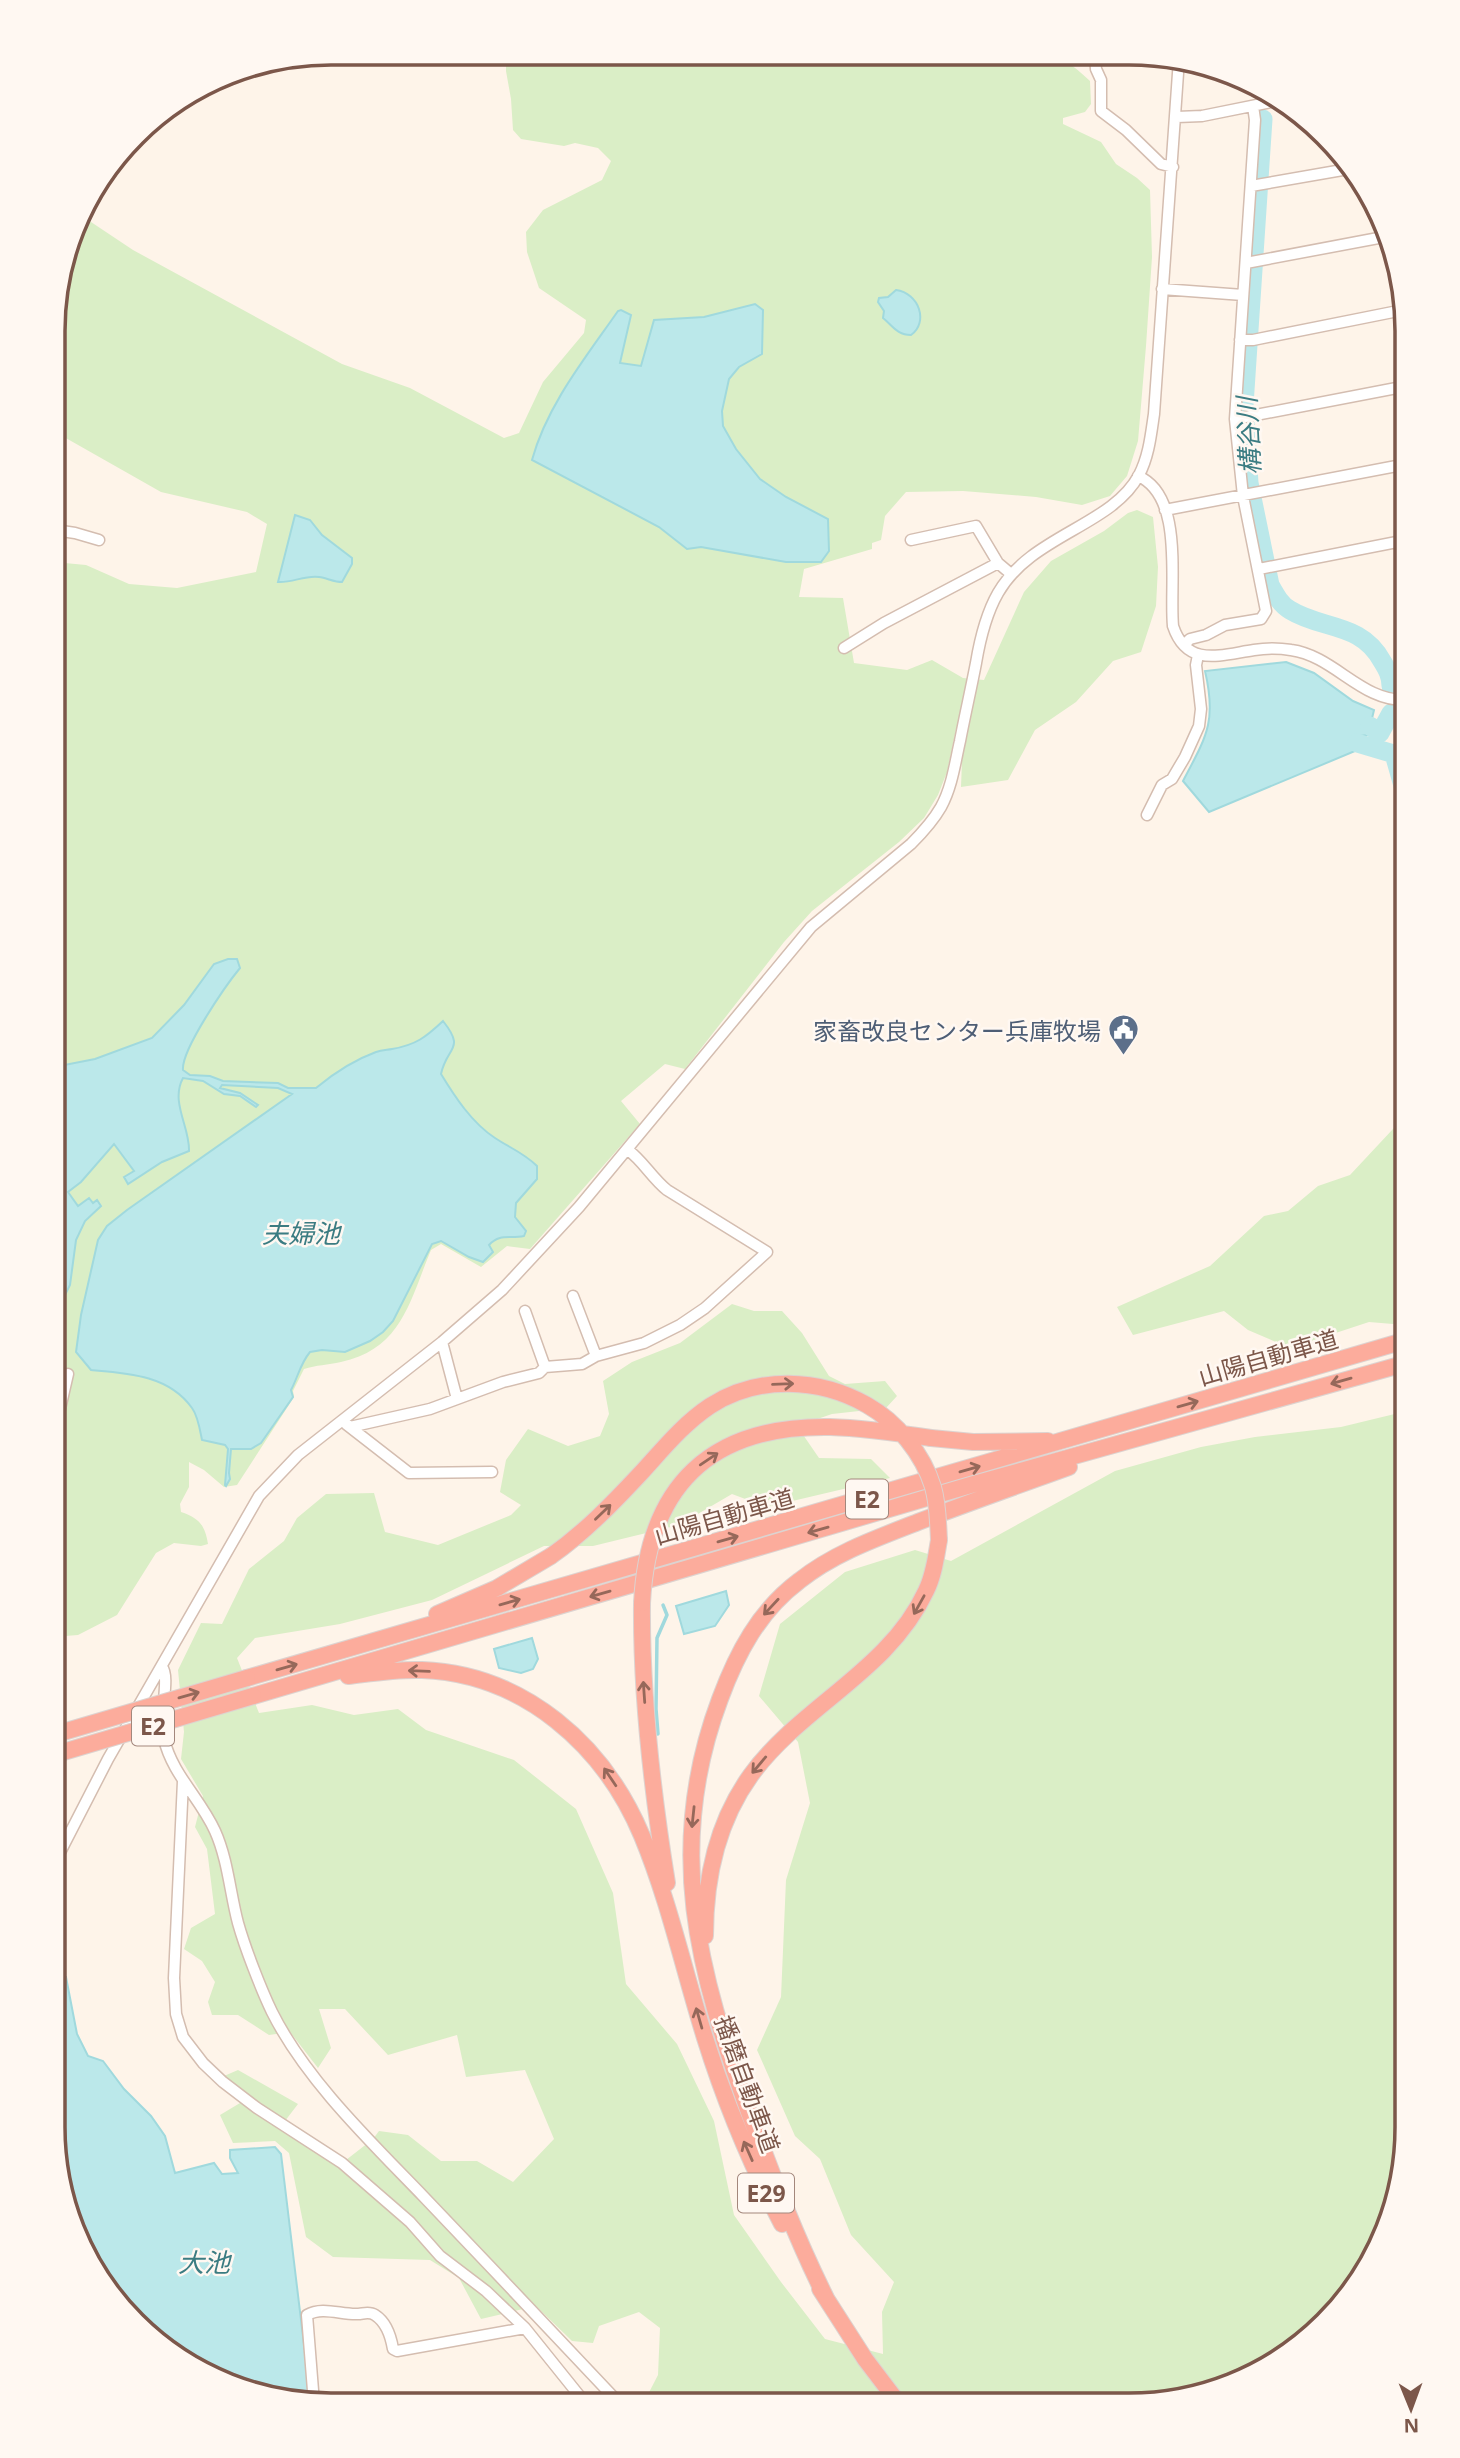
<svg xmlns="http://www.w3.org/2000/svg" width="1460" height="2458" font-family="'Noto Sans','Noto Sans JP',sans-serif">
<rect width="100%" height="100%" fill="#fef4e9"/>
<path fill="#daeec6" d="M506,53L934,54C958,66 964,53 987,54C1000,55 1009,65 1024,65L1033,55C1060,55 1071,63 1090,81L1091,104L1085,112L1063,118V124L1101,142L1116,164L1137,178L1150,190L1152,257L1146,346L1138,441L1127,476L1110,496L1082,505L1036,497L963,491L906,492L885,516L881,540L872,543V549L804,569L799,597L843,598L854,663L907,670L932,660L963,678L984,680L1024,592L1051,561L1104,531L1128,513L1137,510L1153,517L1158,567L1156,606L1141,652L1113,661L1076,702L1035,730L1008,780L961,787L962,761L968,730L956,729L947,772L938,795L924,818L899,842L812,911L784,942L685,1069L665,1064L621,1101L640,1124L530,1249L507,1246L481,1267L441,1244L431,1250C410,1300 402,1349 341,1362C328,1365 316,1365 304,1369L293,1391L294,1397L237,1485L224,1487L204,1470L189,1462V1487L180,1504L181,1512C199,1518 205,1525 208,1544L201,1546L174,1543L156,1553L117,1615L78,1635L53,1637L54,562L86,565L129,584L177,588L256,572L267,524L247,512L161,492L64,437L55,427V295L79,214L133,250L342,364L410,388L504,438L519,433L543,382L584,333L586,320L539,288L527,252L526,232L543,210L602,180L611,161L598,148L575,143L564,146L521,139L513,130L511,99L506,71Z
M1407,1114V1319L1393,1324L1369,1322L1290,1348L1248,1330L1224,1311L1133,1335L1117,1307L1210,1266L1264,1216L1288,1211L1318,1186L1350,1175Z
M732,1304L754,1311H782L802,1333L829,1376L845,1384L885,1381L897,1396L886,1408L832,1414L797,1426L819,1458L871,1459L890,1478L767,1507L732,1494L679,1525L593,1546H544L432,1600L340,1624L255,1638L237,1658L259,1713L312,1705L354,1715L398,1709L426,1730L514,1760L576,1809L613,1893L626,1984L677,2044L714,2121L734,2215L781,2282L825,2339L883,2354L882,2312L894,2282L851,2235L820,2159L795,2136L757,2050L781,1997L786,1880L810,1803L798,1742L759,1696L780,1624L845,1572L915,1550L951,1561L1115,1471L1201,1447L1255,1437L1341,1427L1407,1411V2146L1393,2217L1350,2296L1299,2348L1235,2384L1130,2405L643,2404L658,2375L660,2328L639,2312L599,2326L593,2343L572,2341L536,2306L481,2319L459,2278L430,2260L333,2257L306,2237L289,2153L275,2141L233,2143L220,2115L250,2097L224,2076L238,2070L298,2104L285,2121L346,2160L373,2139L379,2131L408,2135L441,2161H477L513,2182L554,2139L525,2070L466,2077L457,2035L388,2055L345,2009H319L331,2048L318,2068L290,2032L269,2035L238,2015H212L208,2002L215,1982L202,1961L184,1949L191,1928L215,1914L207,1849L195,1827L203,1796L181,1759L184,1732L178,1670L201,1623L222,1624L249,1569L284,1541L297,1518L326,1494L374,1493L385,1532L438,1545L511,1515L521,1505L500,1492L506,1460L528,1429L568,1446L600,1436L609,1414L603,1381L632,1362L680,1343Z"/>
<path fill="#bbe8ea" stroke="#a0d9dd" stroke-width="2" d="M896,290C919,293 929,322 911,335C897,335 893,326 883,318L884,311L878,302L879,298L888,297Z
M755,304L763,310L762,354L739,367L729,379L722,411L723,426L736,449L760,479L786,497L828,519L829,551L821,562H786L701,547L687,549L659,527L532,460C547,405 586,357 618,311L621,310L631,315L620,363L641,366L654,320L704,317Z
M295,515L310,520L322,535L352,558V564L342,582C334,582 327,578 319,577C305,575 292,583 278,582Z
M1286,662L1314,673L1353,701L1374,710L1368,735L1360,736L1355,751L1209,812L1183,781C1206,737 1217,722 1205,671Z
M228,959H237L240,968C226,985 181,1050 183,1070L190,1075L210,1076L223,1081L278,1083L288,1088H316C334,1073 354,1060 376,1052C382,1050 387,1050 392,1049C416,1045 426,1037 443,1021C466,1050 447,1046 441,1074C455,1097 472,1123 495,1138C510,1148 524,1153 537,1166V1179L516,1203L515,1217L526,1231L524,1236C510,1239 500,1233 489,1245L493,1252L483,1262L469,1257L441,1241L432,1244L393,1321L383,1332L370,1341L345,1352L322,1350L310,1352C300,1364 298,1377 291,1390L293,1397L261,1443L251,1449H231L229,1473L230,1479L226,1486L225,1485L228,1449L225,1445L202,1440C200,1430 198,1416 192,1408C169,1375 127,1373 91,1370L76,1352L81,1315L98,1240L107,1226L127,1210L292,1094L278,1088L222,1085L220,1088L240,1093L258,1105L256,1107L240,1096L224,1094L203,1081L183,1078C170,1102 190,1127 189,1151L162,1162L128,1184L124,1177L134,1171L114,1144L81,1182L68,1192L78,1206L89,1198L93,1203L97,1200L101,1206L85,1221L76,1240L70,1285L54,1317V1067L95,1059L152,1038L184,1005L214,964Z
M726,1591L729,1605L715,1626L684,1634L676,1606Z
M532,1638L538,1659L533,1669L521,1673L499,1668L494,1649Z
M53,1977H66L77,2034L88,2056L103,2061L124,2089L151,2116L165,2136L175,2173L214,2163L222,2174L238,2173L230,2158V2150L275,2147L281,2154L311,2403H295L224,2384L161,2348L110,2296L74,2233L53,2127Z"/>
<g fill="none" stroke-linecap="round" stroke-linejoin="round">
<path stroke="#a0d9dd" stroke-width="3.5" d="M658,1734L656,1709L657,1638L667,1615L663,1605"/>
<path stroke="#bbe8ea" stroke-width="19" d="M1263,119L1244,405L1249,483L1270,585C1275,594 1280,604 1290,610C1322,630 1361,622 1382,661C1387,669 1391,676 1391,686
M1370,726L1380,733L1391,713
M1357,743L1394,754L1407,800"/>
<defs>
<path id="minor" d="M1095,55L1096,69L1101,80V111L1126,130L1161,164L1173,167
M1177,117L1202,116L1281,100
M1251,186L1354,168
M1246,263L1389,236
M1162,289L1243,295
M1240,340H1253L1403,310
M1235,419L1407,386
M1138,476C1185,496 1169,585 1173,626C1187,668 1220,655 1254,650C1266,648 1279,648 1291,650C1335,656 1361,702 1407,700
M1165,510L1407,464
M55,530L75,533L99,540
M911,540L976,526L998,563
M1259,569L1407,540
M1184,645L1190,639L1206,635L1225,625L1261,619L1266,611L1243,496L1235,419L1255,120L1253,106
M844,648L884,623L998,563L1011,574
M1400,700L1401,750L1407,773
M1147,815L1162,785L1172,779L1185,757L1199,726L1201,709L1196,665L1198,655
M573,1296L596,1356
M525,1311L545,1367
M442,1342L457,1399
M346,1424L409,1473L492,1472
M350,1427L430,1409L503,1382L539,1373L545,1367L582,1364L596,1356L644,1343L680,1325L705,1308L767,1252L667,1190C652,1178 643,1161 628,1150
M53,1439L68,1374
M162,1667C171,1677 158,1718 164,1739C172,1774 200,1798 215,1831C228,1860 230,1893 238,1923C245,1948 261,1989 272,2012C306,2080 371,2142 423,2196C489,2265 555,2335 620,2404
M183,1781L174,1978L176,2014L183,2037L203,2063L223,2082L257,2108L342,2163L410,2222L440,2256L486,2291L525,2328
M53,1866L108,1759L259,1496L298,1455L442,1342L502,1290L579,1207L811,927L911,844C922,833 933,821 941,807C952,787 955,763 960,741C965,715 971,689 976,663C980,639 986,614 998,593C1031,535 1112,526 1139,475C1149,456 1151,434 1154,414L1179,59
M314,2403L307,2315C323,2306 341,2315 358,2314C363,2314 369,2311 375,2315C386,2322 391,2337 393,2349L397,2351L525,2328L586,2404"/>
<path id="highway" d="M931,1438L973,1442L1048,1441
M642,1603C641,1697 652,1790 667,1883
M437,1614L497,1588L551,1556
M348,1676C373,1673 397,1669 422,1670C524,1674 604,1745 642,1836C669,1901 684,1971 705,2038C725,2102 751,2165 782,2224
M247,1678L1407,1340
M253,1696L974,1484L1407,1363
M705,1936C705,1878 717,1822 751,1775C801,1706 889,1671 926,1591C934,1575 936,1557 939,1540
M820,2289L865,2359L900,2405
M826,2298C796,2238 773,2177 750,2115C698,1972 664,1848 720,1699C737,1653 759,1611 799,1581C834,1553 877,1538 918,1522C968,1503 1019,1485 1069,1467"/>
</defs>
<use href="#minor" stroke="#d4bdb0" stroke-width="13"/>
<use href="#highway" stroke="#ddd3d0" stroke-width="18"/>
<use href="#minor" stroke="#fff" stroke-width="10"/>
<use href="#highway" stroke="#fcac9c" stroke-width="16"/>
<defs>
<path id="highway-bridge" d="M551,1556C585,1532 613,1503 641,1473C663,1449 683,1424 710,1406C758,1375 819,1378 867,1405C897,1422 923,1454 933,1487C938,1504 938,1522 939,1540
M642,1603C648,1485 711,1425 830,1427C864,1428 898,1433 931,1438
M53,1735L247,1678
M53,1755L253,1696"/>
</defs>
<use href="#highway-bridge" stroke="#ddd3d0" stroke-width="18" stroke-linecap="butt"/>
<use href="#highway-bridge" stroke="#fcac9c" stroke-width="16"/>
</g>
<defs><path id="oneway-shaft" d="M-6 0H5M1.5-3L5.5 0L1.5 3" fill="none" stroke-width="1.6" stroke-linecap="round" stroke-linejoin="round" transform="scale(1.75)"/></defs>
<g stroke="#96685a">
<use href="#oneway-shaft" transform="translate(1341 1381) rotate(164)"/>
<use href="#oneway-shaft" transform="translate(783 1384) rotate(-2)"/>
<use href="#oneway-shaft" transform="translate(1188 1404) rotate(-16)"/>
<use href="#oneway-shaft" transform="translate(709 1459) rotate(-34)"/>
<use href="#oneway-shaft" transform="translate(970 1469) rotate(-16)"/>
<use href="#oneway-shaft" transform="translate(603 1512) rotate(-44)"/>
<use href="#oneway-shaft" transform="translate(818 1530) rotate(164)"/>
<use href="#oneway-shaft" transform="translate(728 1539) rotate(-16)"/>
<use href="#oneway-shaft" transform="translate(600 1594) rotate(164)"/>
<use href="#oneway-shaft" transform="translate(510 1602) rotate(-16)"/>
<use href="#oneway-shaft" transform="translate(919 1605) rotate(119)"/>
<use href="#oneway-shaft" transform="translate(771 1607) rotate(133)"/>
<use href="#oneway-shaft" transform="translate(287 1667) rotate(-16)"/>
<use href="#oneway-shaft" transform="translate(419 1671) rotate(-178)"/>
<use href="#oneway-shaft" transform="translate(644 1692) rotate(-94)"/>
<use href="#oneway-shaft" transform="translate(189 1695) rotate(-16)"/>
<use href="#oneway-shaft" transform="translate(759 1765) rotate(130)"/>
<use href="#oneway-shaft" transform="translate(610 1777) rotate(-124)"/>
<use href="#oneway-shaft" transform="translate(693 1817) rotate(96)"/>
<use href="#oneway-shaft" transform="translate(699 2018) rotate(-106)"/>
<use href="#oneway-shaft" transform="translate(748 2151) rotate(-114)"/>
</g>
<defs>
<symbol id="civic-pin" viewBox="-11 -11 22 30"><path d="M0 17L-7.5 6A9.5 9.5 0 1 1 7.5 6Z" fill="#5c6f8a" stroke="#fff8f2"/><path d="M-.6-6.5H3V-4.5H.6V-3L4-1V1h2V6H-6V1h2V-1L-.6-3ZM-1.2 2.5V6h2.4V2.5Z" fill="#fff"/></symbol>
</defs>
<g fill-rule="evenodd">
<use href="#civic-pin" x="1106" y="1012" width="35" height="47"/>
</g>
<g text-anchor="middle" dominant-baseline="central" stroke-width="5" stroke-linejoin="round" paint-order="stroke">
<g fill="#fff8f2" stroke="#a3877c" stroke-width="2">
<rect x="846" y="1479.5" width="42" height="39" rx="5"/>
<rect x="132" y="1706.5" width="42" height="39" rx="5"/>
<rect x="738" y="2173.5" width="56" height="39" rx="5"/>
</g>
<g font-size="23" font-weight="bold" fill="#7c574a">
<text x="867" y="1499">E2</text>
<text x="153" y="1726">E2</text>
<text x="766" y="2193">E29</text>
</g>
<g font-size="24" fill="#4e5e75" stroke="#fff8f2" text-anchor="end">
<text x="1101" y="1030">家畜改良センター兵庫牧場</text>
</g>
<g font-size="24" fill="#7c574a" stroke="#fff8f2">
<text transform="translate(1268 1357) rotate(-16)">山陽自動車道</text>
<text transform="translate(724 1516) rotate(-16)">山陽自動車道</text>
<text transform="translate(748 2084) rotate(70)">播磨自動車道</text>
</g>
<g font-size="26" font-style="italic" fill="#3b7c82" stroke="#fff8f2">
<text transform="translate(1248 436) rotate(-93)">構谷川</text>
<text x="301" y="1233">夫婦池</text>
<text x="204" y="2262">大池</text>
</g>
</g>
<path d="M0 0H1460V2458H0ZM331 65H1129A266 266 0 0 1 1395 331V2127A266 266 0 0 1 1129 2393H331A266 266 0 0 1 65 2127V331A266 266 0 0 1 331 65Z" fill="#fff8f2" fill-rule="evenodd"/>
<path fill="none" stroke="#7c574a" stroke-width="3.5" d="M331 65H1129A266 266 0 0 1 1395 331V2127A266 266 0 0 1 1129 2393H331A266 266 0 0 1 65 2127V331A266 266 0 0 1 331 65Z"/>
<g transform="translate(1411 2409) rotate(179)" stroke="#fff8f2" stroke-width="5" paint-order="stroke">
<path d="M0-5L12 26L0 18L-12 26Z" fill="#7c574a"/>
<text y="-10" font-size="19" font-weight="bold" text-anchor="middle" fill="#7c574a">N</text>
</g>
</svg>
